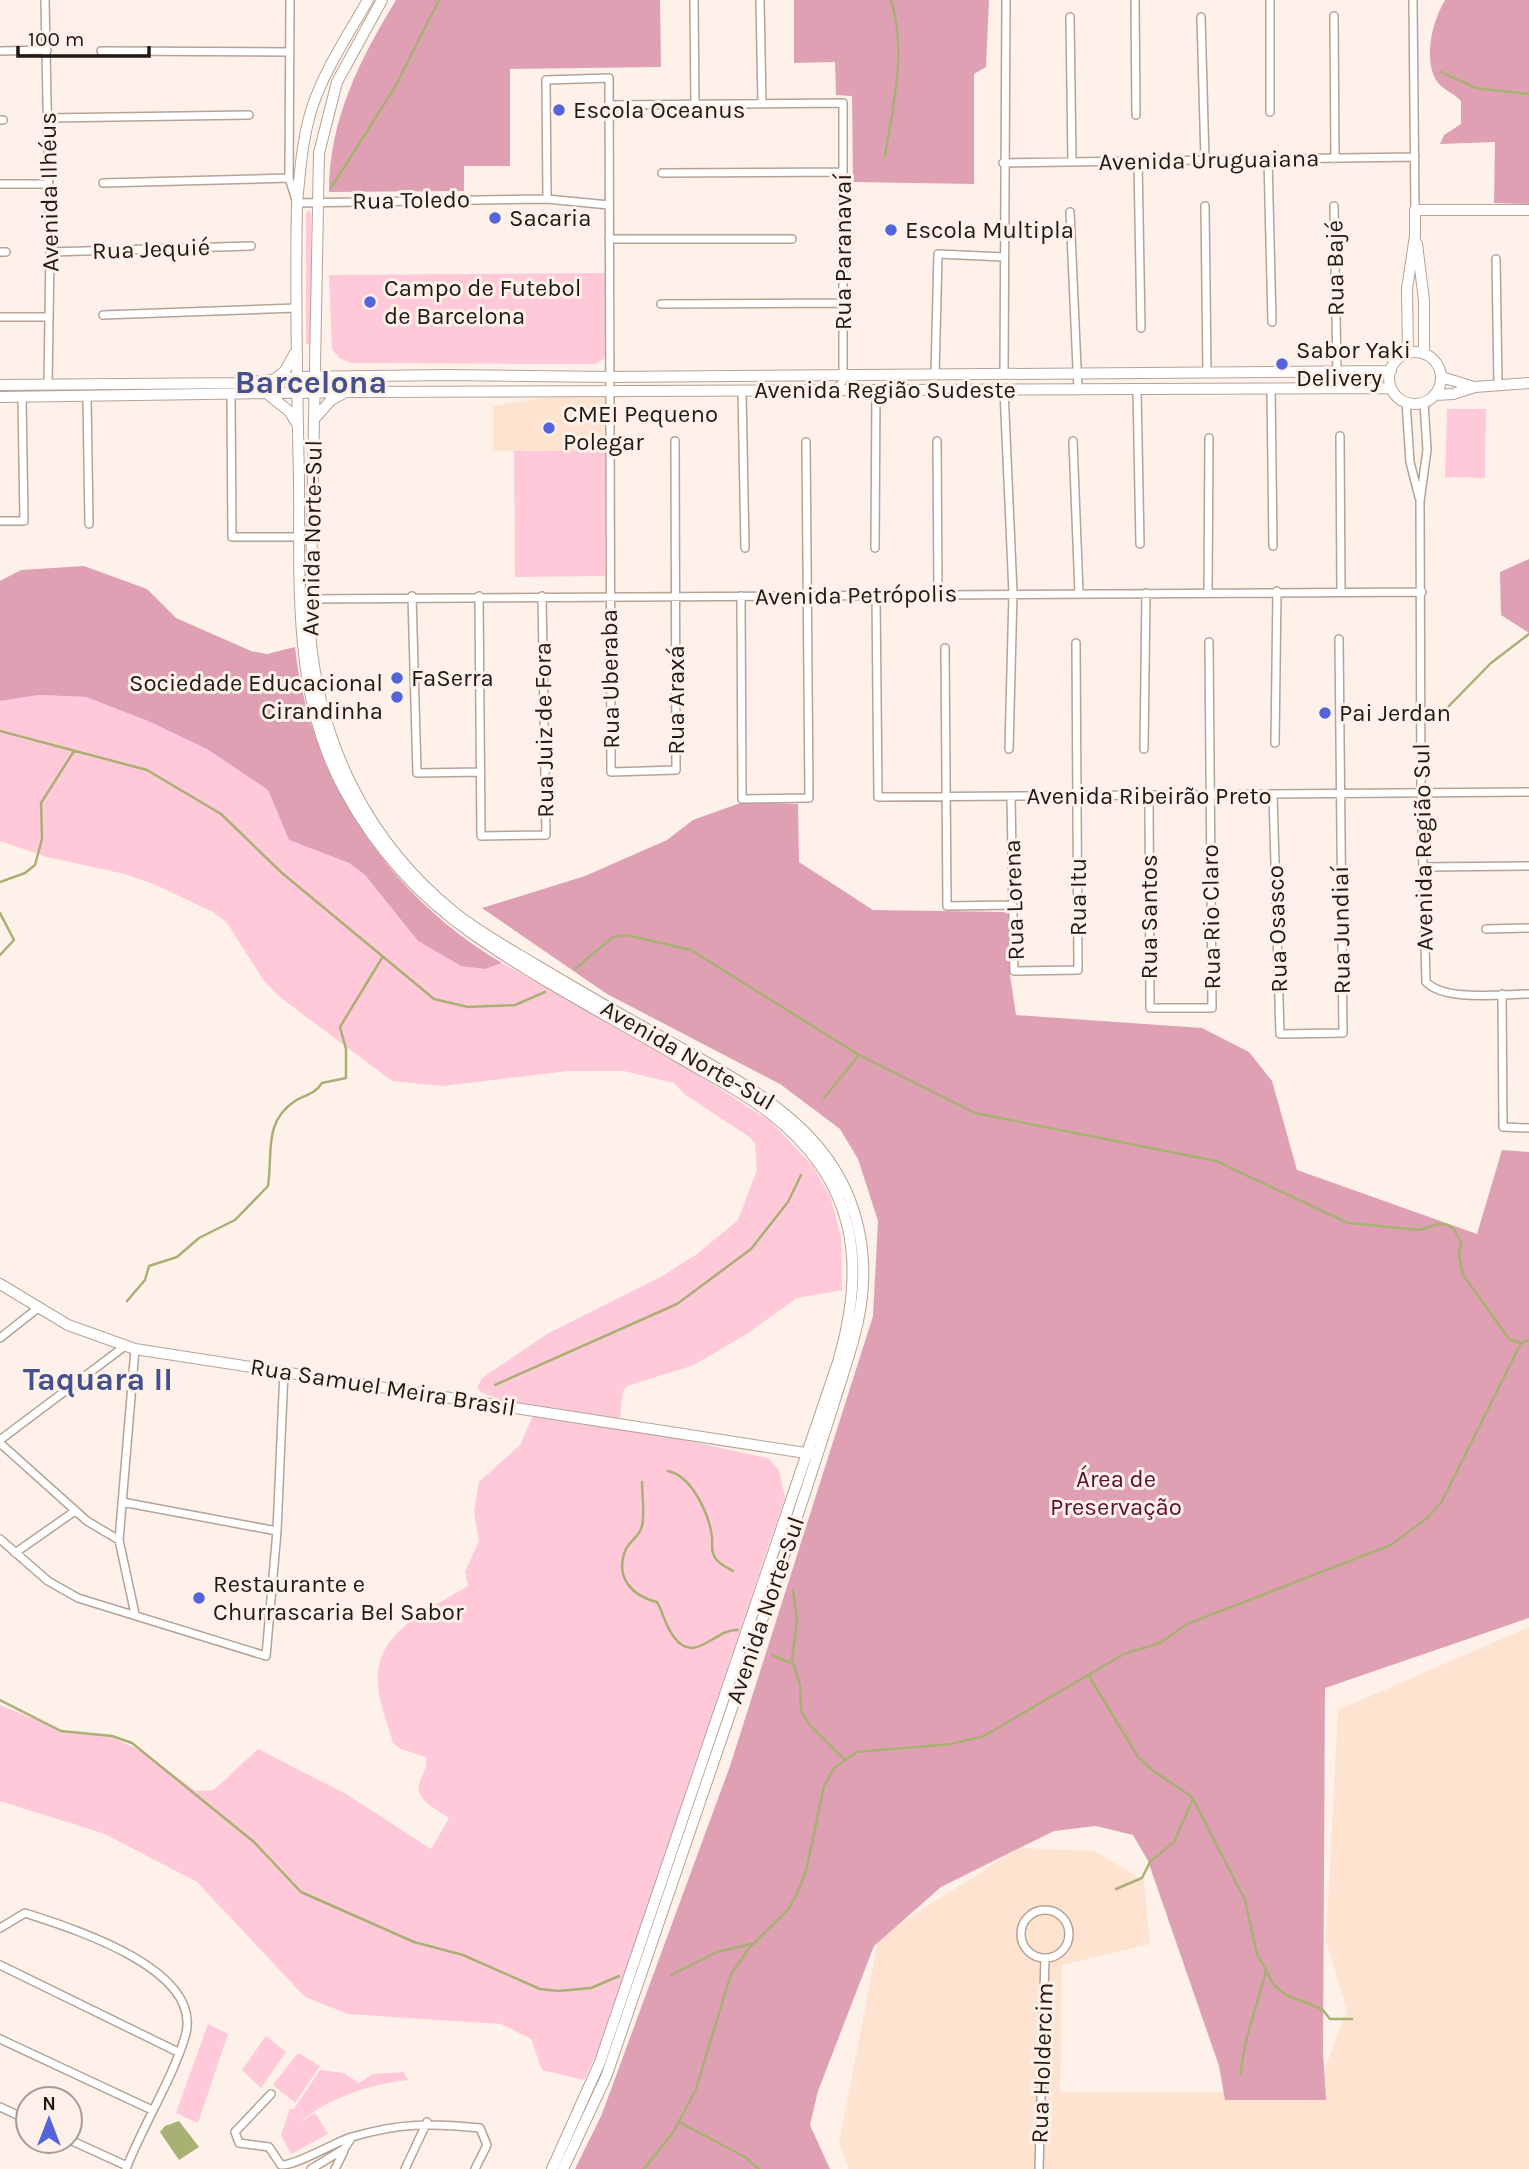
<svg xmlns="http://www.w3.org/2000/svg" width="1529" height="2169" font-family="Karla,sans-serif">
<rect width="100%" height="100%" fill="#fdf1e9"/>
<path fill="#fee3d1" d="M545,397H604L605,450L493,451V406Z
M1529,1627V2169H849L839,2142L879,1937L1019,1848L1095,1851L1144,1881L1150,1944L1062,1965L1060,2092H1316L1347,2010L1326,1941L1338,1710Z"/>
<path fill="#ffc9d9" d="M308,210L311,213V344H306V213Z
M607,273V353L604,359L595,364L351,363L339,358L332,349L329,275Z
M1447,409H1486L1485,478L1445,477Z
M605,450V576L515,577L514,451Z
M39,695L86,697L148,721L207,749L268,790L289,840L349,863L365,875L418,941L461,966L485,969L502,963L691,1070L770,1121L812,1165L830,1196L841,1236L842,1290L797,1298L748,1333L694,1365L627,1386L623,1392L619,1426L768,1458L779,1470L785,1497L601,2044L584,2080L542,2070L531,2039L501,2024L348,2014L305,1997L197,1882L105,1834L0,1801V1705L62,1730L114,1738L141,1751L196,1791L214,1790L258,1749L346,1794L431,1849L449,1818C435,1808 411,1798 421,1779C425,1769 427,1768 426,1757L401,1749L393,1743C388,1724 379,1704 378,1685C374,1631 429,1610 468,1586L465,1572L479,1541L474,1511L479,1482L520,1445L535,1411L482,1393L477,1388L482,1378L547,1334L664,1275L697,1254L738,1220L757,1170L755,1144L751,1138L684,1094L674,1083L624,1071H568L442,1086L392,1081L281,998L264,981L227,923L213,912L156,885L125,874L47,857L0,841V701Z
M208,2024L228,2034L198,2123L176,2113Z
M266,2036L286,2052L261,2088L242,2070Z
M298,2053L320,2066L295,2103L273,2085Z
M320,2070L344,2073L359,2083L373,2074L404,2072L408,2080C370,2084 328,2098 299,2123L315,2113L328,2134L291,2154L281,2135L290,2109H294Z"/>
<path fill="#e0a0b4" d="M396,0H660L661,67L510,69V166H464V191L329,192C329,120 359,61 396,0Z
M794,0H989L986,67L974,74V184L853,182L852,96L836,95L835,62L794,63Z
M1445,0H1529V204L1494,203L1495,142L1440,144L1444,135L1461,124V101C1454,93 1441,89 1436,80C1423,57 1433,20 1445,0Z
M1529,559V633L1501,615L1500,572Z
M84,566L147,589L176,618L251,651L267,654L295,647C309,777 389,897 502,963L485,969L461,966L418,941L365,875L349,863L289,840L268,790L207,749L148,721L86,697L39,695L0,701V581L21,570Z
M743,802L798,804L799,862L873,910L1008,912L1010,975L1016,1015L1202,1028L1249,1052L1272,1081L1297,1170L1477,1234L1502,1150L1529,1152V1618L1325,1688L1323,2052L1326,2100H1225L1219,2066L1148,1861L1133,1835L1096,1826L1054,1831L941,1887L874,1946L818,2091L810,2125L830,2169H575L602,2114L730,1766L873,1316L878,1221L858,1159L840,1129L780,1084L607,994L482,908L585,876L667,840L693,820Z"/>
<path fill="#a9b074" d="M179,2121L199,2147L179,2160L160,2132L165,2126Z"/>
<g fill="none" stroke-linecap="round" stroke-linejoin="round">
<path stroke="#a9b074" stroke-width="2.5" d="M1441,72L1476,88L1529,94
M885,156C893,105 907,52 891,0
M331,188L395,87L439,0
M1444,711L1491,663L1529,634
M0,731L147,770L221,814L282,873L434,999L468,1007L515,1005L545,992
M0,882L25,873L35,865L42,839L41,803L74,751
M0,913L14,940L0,955
M575,969L613,937L626,935L691,950L859,1055L975,1113L1216,1161L1348,1223L1420,1230L1438,1224L1448,1225L1455,1231L1461,1242L1459,1256L1463,1275L1510,1340L1521,1343L1529,1340
M824,1098L859,1055
M127,1301L145,1280L149,1266L177,1257L199,1238L235,1220L268,1186C273,1154 263,1122 295,1101C305,1095 315,1094 322,1083L346,1078V1049L340,1027L382,958
M495,1385L677,1304L751,1249L788,1202L801,1175
M668,1471C692,1476 709,1514 712,1537C713,1542 711,1548 713,1553C715,1562 726,1567 733,1571
M642,1482C642,1496 645,1513 642,1526C640,1536 630,1541 626,1549C614,1577 632,1596 657,1602C664,1614 665,1626 674,1637C695,1666 715,1628 738,1630
M793,1590L797,1621L792,1659L800,1685L801,1710L808,1723L845,1760
M772,1655L793,1664
M1089,1676L1138,1757L1152,1770L1192,1797L1245,1900L1257,1954L1274,1985L1286,1995L1322,2009L1330,2019H1352
M0,1700L61,1731L112,1736L132,1743L254,1842L301,1892L414,1942L463,1955L540,1989L558,1991L591,1988L619,1976
M1116,1889L1142,1878L1150,1862L1174,1842L1193,1799
M671,1975L717,1952L751,1944
M1241,2074C1243,2037 1259,2004 1266,1969
M679,2122L745,2157L759,2169
M644,2169L674,2131L696,2089L731,1974L750,1947L788,1910L797,1894L806,1871L824,1786L834,1768L857,1752L951,1744L984,1736L1124,1654L1160,1643L1187,1624L1391,1545L1427,1518L1441,1503L1521,1343"/>
<defs>
<path id="street" d="M45,0L50,252L48,385
M290,0L289,178L297,203L547,199L609,205
M694,0L695,105
M760,0L762,104
M1135,0L1136,115
M1270,0V112
M1413,0L1415,210
M1334,16L1335,159
M1070,17L1072,162
M1201,17L1205,160
M0,51L47,50
M101,51L289,52
M609,105L843,103V380L839,387L834,388
M48,118L249,115
M0,120H3
M1268,159L1272,322
M1138,161L1141,328
M1003,163L1415,157
M662,173L843,172
M103,183L289,178
M0,184H47
M547,199L546,80L609,78L611,772L676,770L675,441
M1205,206L1207,373
M1334,206L1337,372
M1070,212L1078,390
M609,239H792
M0,252H6
M50,252L251,246
M1496,259L1498,384
M661,304L843,303
M103,315L296,308
M0,317H49
M1004,374L1006,0
M935,375L938,254L1004,257
M1271,389L1273,546
M1004,390L1013,593L1009,749
M1137,390L1140,544
M742,391L745,548
M231,396L232,537H299
M87,397L89,524
M1406,402L1410,462L1419,497
M1424,402L1427,450L1420,501L1421,794L1426,982C1446,1002 1501,994 1529,994
M1340,436L1341,591
M937,441L938,594
M1073,441L1079,593
M0,521H24L22,398
M875,548L876,389
M1208,593L1209,438
M412,596L417,773L480,772
M479,596L481,836L546,835L542,596
M741,596L742,799L809,798L806,442
M876,596L878,797L1529,792
M307,599L1422,592
M945,648L947,906L1013,905
M1275,743L1277,591
M1144,749L1146,593
M1273,795L1280,1034L1343,1033L1339,639
M1149,796L1150,1008H1212L1209,642
M1011,797L1014,971L1078,970L1076,643
M1423,867L1529,866
M1486,929L1529,928
M1502,994L1503,1127L1529,1128
M0,1338L38,1308
M0,1440L125,1346
M0,1443L87,1521L119,1540
M122,1502L277,1531
M0,1539L48,1581L78,1598L266,1656L277,1531L284,1371
M15,1553L75,1511
M135,1614L119,1540L135,1349
M1021 1934a24 24 0 1 1 48 0a24 24 0 1 1-48 0Z
M0,1928L25,1913C71,1928 206,1969 185,2037C171,2082 143,2125 126,2169
M0,1965L178,2052
M0,2039L152,2110
M271,2094L235,2132L239,2143L269,2147L281,2165C295,2166 334,2143 351,2137
M0,2107L28,2120
M70,2140L127,2166
M311,2169L344,2149L352,2137C399,2123 431,2123 480,2128L487,2145L475,2169
M335,2169L344,2151
M405,2169L427,2122
M1039,2169L1045,1958"/>
<path id="secondary" d="M368,0C348,35 323,72 311,111C302,141 300,172 297,203C295,295 297,388 299,480C300,586 292,697 346,793C377,849 420,897 473,934C538,980 611,1017 680,1058C711,1076 743,1092 771,1114C857,1181 867,1264 838,1362L600,2062L552,2169
M382,0L337,82L319,153L310,634C320,745 367,842 455,913C480,933 508,948 536,965C578,990 621,1015 665,1039C759,1092 856,1139 863,1262C866,1313 848,1357 833,1406C818,1453 803,1500 787,1547C727,1724 667,1901 606,2077L563,2169
M1417,244L1424,300V354
M1389 378a26 26 0 1 1 52 0a26 26 0 1 1-52 0Z
M1408,354L1407,289L1415,236V210H1529
M1441,377L1471,386
M275,379L285,371L295,353
M0,385L243,383L297,377L447,375L609,377L1391,371
M269,395L290,412L297,424
M1434,395L1453,394L1475,387L1529,383
M0,397L350,392L1391,388
M316,417L331,400L344,393
M0,1284L68,1325L135,1349L812,1454"/>
</defs>
<use href="#street" stroke="#b5a396" stroke-width="10"/>
<use href="#secondary" stroke="#b5a396" stroke-width="12"/>
<use href="#street" stroke="#fff" stroke-width="7"/>
<use href="#secondary" stroke="#fff" stroke-width="10"/>
</g>
<g fill="#5465db" stroke="#fdf1e9" stroke-width="2.5">
<circle cx="559" cy="110" r="7"/>
<circle cx="495" cy="218" r="7"/>
<circle cx="891" cy="230" r="7"/>
<circle cx="370" cy="302" r="7"/>
<circle cx="1282" cy="364" r="7"/>
<circle cx="549" cy="428" r="7"/>
<circle cx="397" cy="678" r="7"/>
<circle cx="397" cy="697" r="7"/>
<circle cx="1325" cy="713" r="7"/>
<circle cx="199" cy="1598" r="7"/>
</g>
<g text-anchor="middle" dominant-baseline="central" stroke-width="6" stroke-linejoin="round" paint-order="stroke">
<g font-size="24" fill="#201914" stroke="#fdf1e9" text-anchor="start">
<text x="573" y="110">Escola Oceanus</text>
<text x="509" y="218">Sacaria</text>
<text x="905" y="230">Escola Multipla</text>
<text x="384" y="288">Campo de Futebol<tspan x="384" dy="28">de Barcelona</tspan></text>
<text x="1296" y="350">Sabor Yaki<tspan x="1296" dy="28">Delivery</tspan></text>
<text x="563" y="414">CMEI Pequeno<tspan x="563" dy="28">Polegar</tspan></text>
<text x="411" y="678">FaSerra</text>
<text x="383" y="683" text-anchor="end">Sociedade Educacional<tspan x="383" dy="28">Cirandinha</tspan></text>
<text x="1339" y="713">Pai Jerdan</text>
<text x="213" y="1584">Restaurante e<tspan x="213" dy="28">Churrascaria Bel Sabor</tspan></text>
</g>
<g font-size="24" fill="#201914" stroke="#fdf1e9">
<text transform="translate(1209 160) rotate(-1)">Avenida Uruguaiana</text>
<text transform="translate(49 192) rotate(-91)">Avenida Ilhéus</text>
<text transform="translate(411 200) rotate(-1)">Rua Toledo</text>
<text transform="translate(151 249) rotate(-2)">Rua Jequié</text>
<text transform="translate(843 252) rotate(-90)">Rua Paranavaí</text>
<text transform="translate(1335 268) rotate(-91)">Rua Bajé</text>
<text x="885" y="390">Avenida Região Sudeste</text>
<text transform="translate(312 538) rotate(-89)">Avenida Norte-Sul</text>
<text transform="translate(856 595) rotate(-1)">Avenida Petrópolis</text>
<text transform="translate(610 679) rotate(-91)">Rua Uberaba</text>
<text transform="translate(676 700) rotate(-90)">Rua Araxá</text>
<text transform="translate(544 730) rotate(-91)">Rua Juiz de Fora</text>
<text x="1149" y="796">Avenida Ribeirão Preto</text>
<text transform="translate(1423 847) rotate(-91)">Avenida Região Sul</text>
<text transform="translate(1078 897) rotate(-90)">Rua Itu</text>
<text transform="translate(1014 900) rotate(-92)">Rua Lorena</text>
<text transform="translate(1149 917) rotate(-90)">Rua Santos</text>
<text transform="translate(1211 917) rotate(-91)">Rua Rio Claro</text>
<text transform="translate(1277 929) rotate(-92)">Rua Osasco</text>
<text transform="translate(1341 930) rotate(-91)">Rua Jundiaí</text>
<text transform="translate(688 1055) rotate(30)">Avenida Norte-Sul</text>
<text transform="translate(383 1387) rotate(9)">Rua Samuel Meira Brasil</text>
<text transform="translate(765 1610) rotate(-71)">Avenida Norte-Sul</text>
<text transform="translate(1042 2063) rotate(-88)">Rua Holdercim</text>
</g>
<g font-size="24" fill="#5a0f30" stroke="#fdf1e9">
<text x="1116" y="1479">Área de<tspan x="1116" dy="28">Preservação</tspan></text>
</g>
<g font-size="32" font-weight="bold" fill="#45518e" stroke="#fdf1e9">
<text x="311" y="382">Barcelona</text>
<text x="98" y="1379">Taquara II</text>
</g>
</g>
<g transform="translate(49 2120)"><circle r="33" fill="#fdf1e9" stroke="#a59b94" stroke-width="2"/>
<path d="M0-5L12 26L0 18L-12 26Z" fill="#5465db"/>
<text y="-10" font-size="19" font-weight="bold" text-anchor="middle" fill="#201914">N</text>
</g>
<path d="M18 46v10h131v-10" fill="none" stroke="#201914" stroke-width="3.5"/>
<text x="28" y="46" font-size="21" fill="#201914" stroke="#fdf1e9" stroke-width="5" paint-order="stroke">100 m</text>
</svg>
